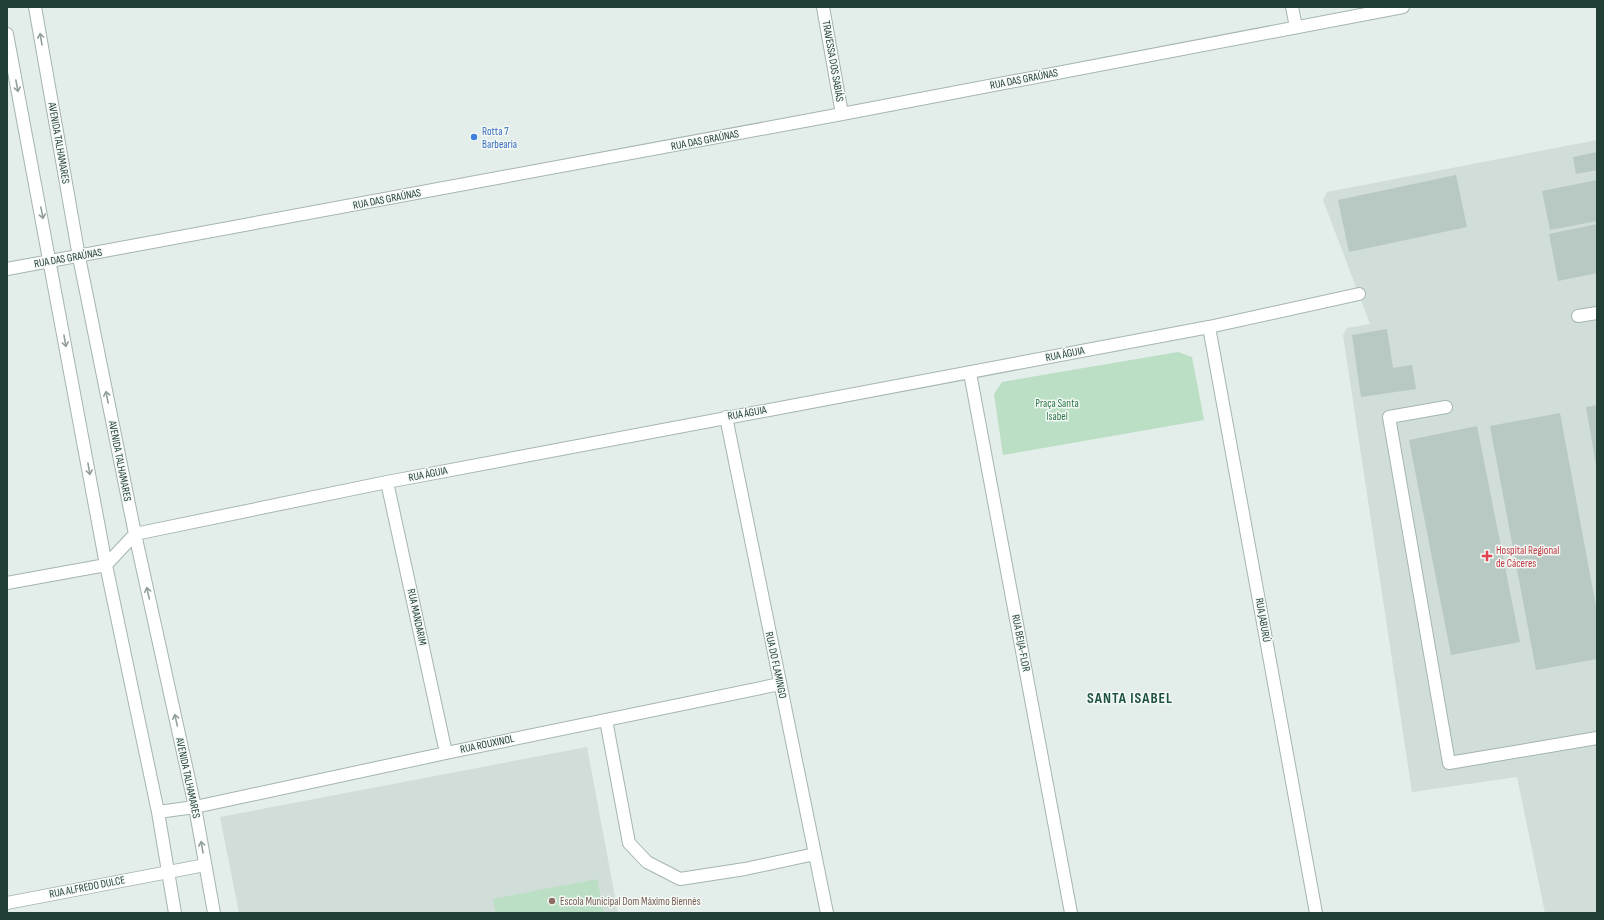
<svg xmlns="http://www.w3.org/2000/svg" width="1604" height="920" font-family="'Sofia Sans Condensed',sans-serif">
<rect width="100%" height="100%" fill="#e3ede9"/>
<path fill="#d1ddd8" d="M1597,140V913H1545L1517,777L1412,792L1343,335L1347,328L1370,324L1323,200L1327,192Z
M587,747L618,913H239L220,817Z"/>
<path fill="#bbdfc5" d="M1178,352L1192,357L1204,420L1003,455L994,394L1002,382Z
M597,879L604,913H496L493,899Z"/>
<path fill="#b8c8c2" d="M1597,152V170L1576,174L1573,157Z
M1456,175L1467,227L1349,252L1338,200Z
M1597,180V221L1550,230L1542,191Z
M1597,224V273L1558,281L1549,234Z
M1387,329L1393,368L1412,365L1416,389L1361,397L1352,335Z
M1597,405V464L1596,465L1586,407Z
M1560,413L1597,612V659L1536,670L1490,426Z
M1477,426L1520,642L1451,655L1409,440Z"/>
<g fill="none" stroke-linecap="round" stroke-linejoin="round">
<defs>
<path id="minor" d="M35,7L79,257L135,534L195,807L214,913
M823,7L842,114
M1292,7L1296,27
M7,34L106,565L158,812L175,913
M7,269L842,114L1403,7
M1578,316L1597,313
M1209,327L1316,913
M970,373L1071,913
M1446,407L1389,417L1449,763L1597,738
M726,417L827,913
M387,482L446,753
M7,583L106,565L135,534L387,482L1209,327L1359,294
M606,720L629,843L647,862L680,879L745,869L815,854
M158,812L195,807L446,753L780,684
M7,903L205,865"/>
</defs>
<use href="#minor" stroke="#a5b5b0" stroke-width="14"/>
<use href="#minor" stroke="#fff" stroke-width="12"/>
</g>
<defs><path id="oneway-shaft" d="M-6 0H5M1.5-3L5.5 0L1.5 3" fill="none" stroke-width="1.6" stroke-linecap="round" stroke-linejoin="round"/></defs>
<g stroke="#909f9b">
<use href="#oneway-shaft" transform="translate(41 39) rotate(-100)"/>
<use href="#oneway-shaft" transform="translate(17 86) rotate(79)"/>
<use href="#oneway-shaft" transform="translate(42 213) rotate(79)"/>
<use href="#oneway-shaft" transform="translate(65 341) rotate(80)"/>
<use href="#oneway-shaft" transform="translate(107 397) rotate(-101)"/>
<use href="#oneway-shaft" transform="translate(89 469) rotate(80)"/>
<use href="#oneway-shaft" transform="translate(148 593) rotate(-103)"/>
<use href="#oneway-shaft" transform="translate(176 720) rotate(-103)"/>
<use href="#oneway-shaft" transform="translate(202 847) rotate(-100)"/>
</g>
<circle fill="#3f7fe0" stroke="#f4f9f6" stroke-width="1.5" cx="474" cy="137" r="4"/>
<path fill="#e0444e" stroke="#f4f9f6" stroke-width="1.5" d="M1485 550h4v4h4v4h-4v4h-4v-4h-4v-4h4z"/>
<circle fill="#8d6e63" stroke="#f4f9f6" stroke-width="1.5" cx="552" cy="901" r="4"/>
<g text-anchor="middle" dominant-baseline="central" stroke-width="3" stroke-linejoin="round" paint-order="stroke">
<g font-size="11" fill="#223f37" stroke="#f4f9f6">
<text transform="translate(833 61) rotate(80)">TRAVESSA DOS SABIÁS</text>
<text transform="translate(1024 79) rotate(-11)">RUA DAS GRAÚNAS</text>
<text transform="translate(705 140) rotate(-11)">RUA DAS GRAÚNAS</text>
<text transform="translate(59 143) rotate(80)">AVENIDA TALHAMARES</text>
<text transform="translate(387 199) rotate(-11)">RUA DAS GRAÚNAS</text>
<text transform="translate(68 258) rotate(-10)">RUA DAS GRAÚNAS</text>
<text transform="translate(1065 354) rotate(-11)">RUA ÁGUIA</text>
<text transform="translate(747 413) rotate(-10)">RUA ÁGUIA</text>
<text transform="translate(120 461) rotate(79)">AVENIDA TALHAMARES</text>
<text transform="translate(428 474) rotate(-11)">RUA ÁGUIA</text>
<text transform="translate(417 617) rotate(78)">RUA MANDARIM</text>
<text transform="translate(1263 620) rotate(80)">RUA JABURÚ</text>
<text transform="translate(1021 643) rotate(79)">RUA BEIJA-FLOR</text>
<text transform="translate(776 665) rotate(78)">RUA DO FLAMINGO</text>
<text transform="translate(487 744) rotate(-12)">RUA ROUXINOL</text>
<text transform="translate(188 778) rotate(78)">AVENIDA TALHAMARES</text>
<text transform="translate(87 887) rotate(-11)">RUA ALFREDO DULCE</text>
</g>
<g font-size="11" fill="#366cbe" stroke="#f4f9f6" text-anchor="start">
<text x="482" y="131">Rotta 7<tspan x="482" dy="13">Barbearia</tspan></text>
</g>
<g font-size="11" fill="#2b7748" stroke="#f4f9f6">
<text x="1057" y="403">Praça Santa<tspan x="1057" dy="13">Isabel</tspan></text>
</g>
<g font-size="11" fill="#be3a42" stroke="#f4f9f6" text-anchor="start">
<text x="1496" y="550">Hospital Regional<tspan x="1496" dy="13">de Cáceres</tspan></text>
</g>
<g font-size="11" fill="#785e54" stroke="#f4f9f6" text-anchor="start">
<text x="560" y="901">Escola Municipal Dom Máximo Biennès</text>
</g>
<g font-size="15" font-weight="bold" letter-spacing="1" fill="#1d5245" stroke="#f4f9f6">
<text x="1130" y="698">SANTA ISABEL</text>
</g>
</g>
<rect width="1604" height="920" fill="none" stroke="#223f37" stroke-width="16"/>
</svg>
